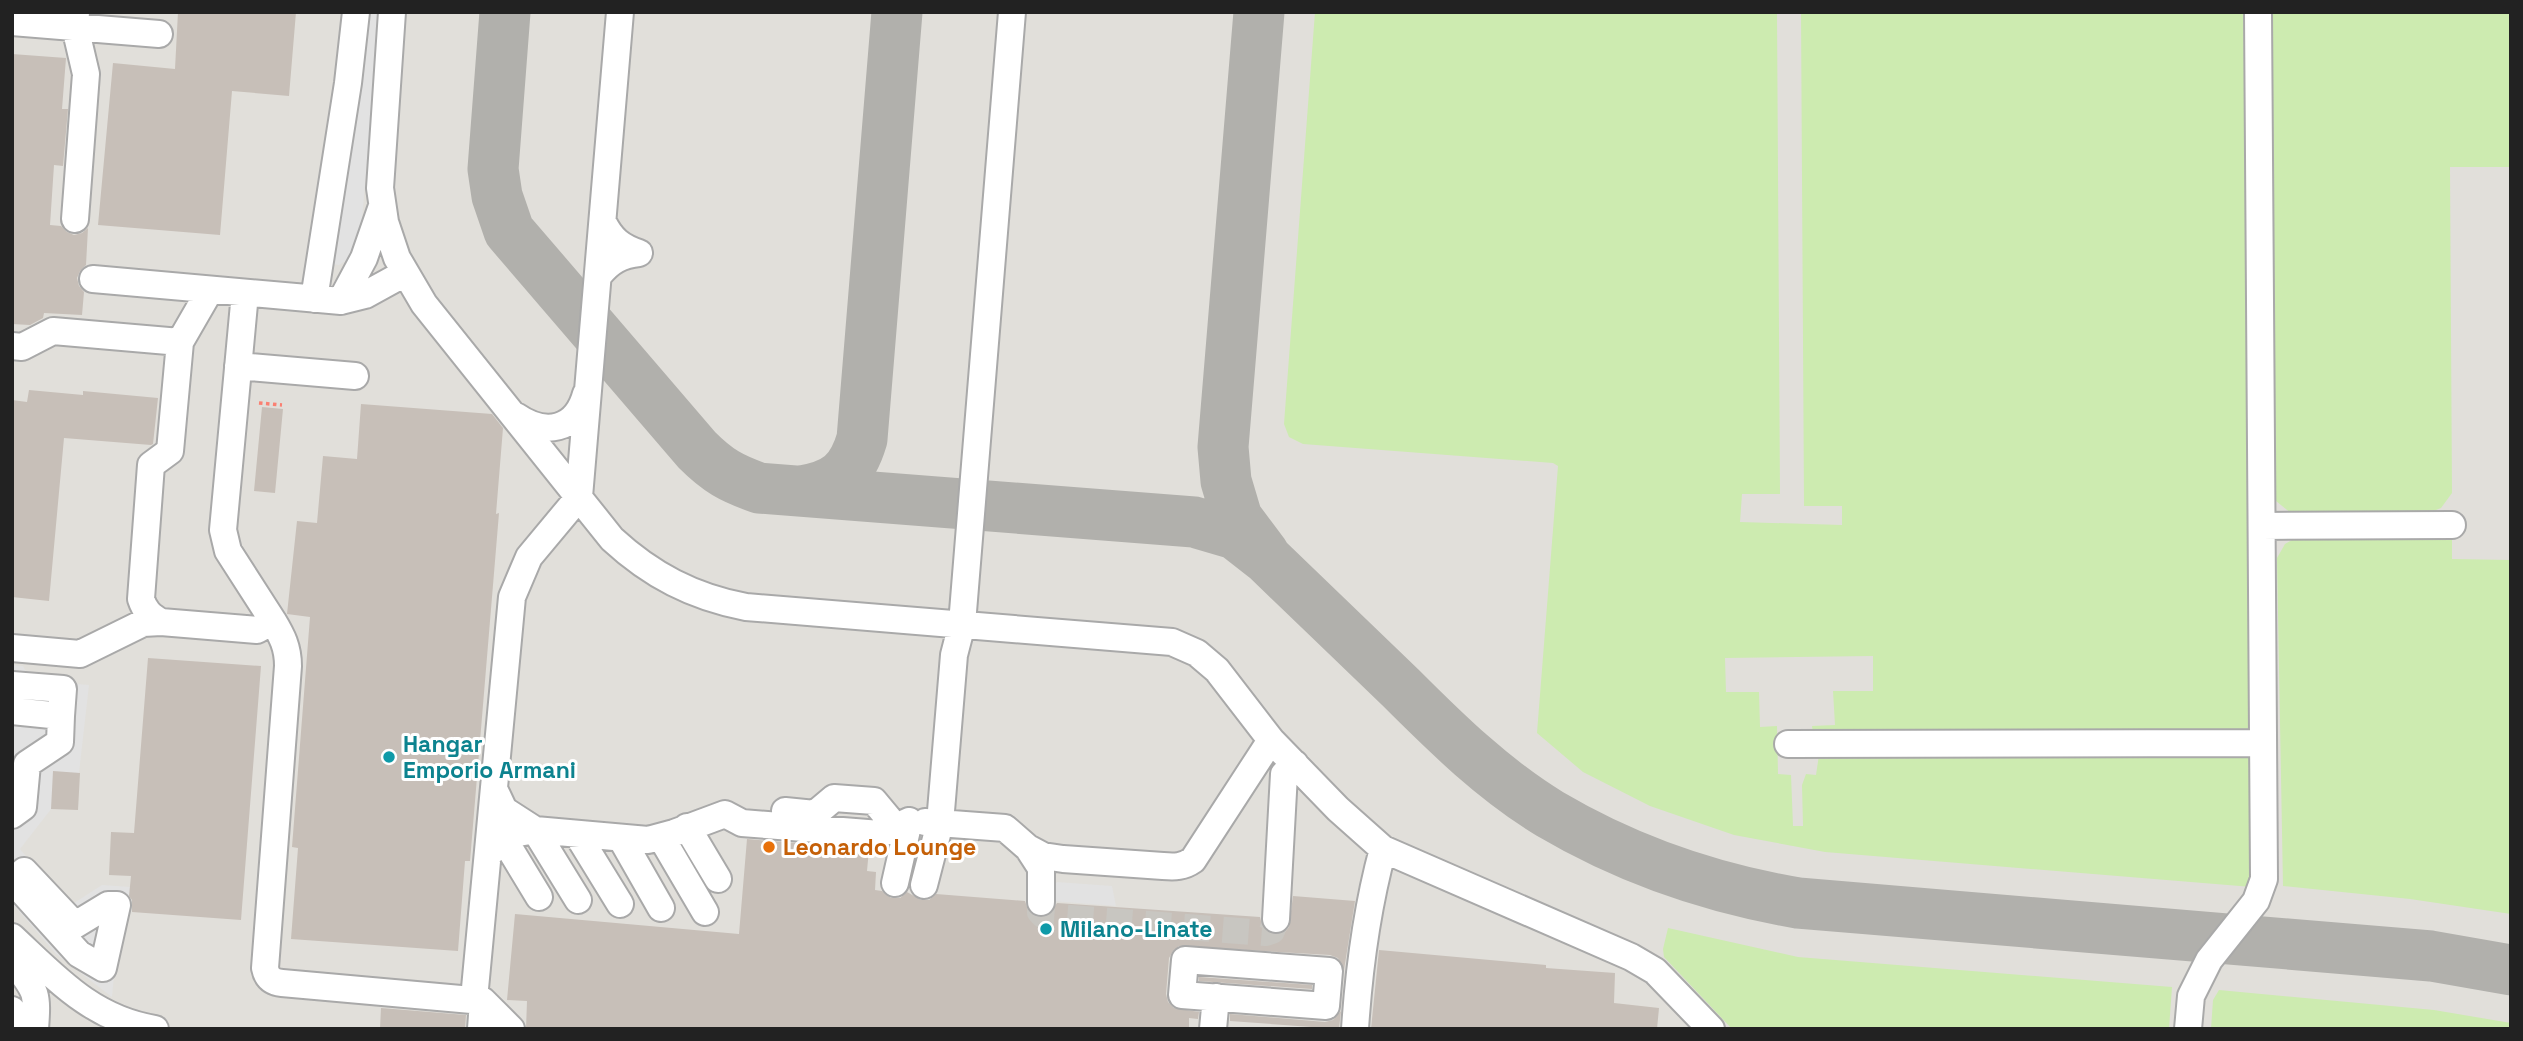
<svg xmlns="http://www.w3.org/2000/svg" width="2523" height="1041" font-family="'Space Grotesk',sans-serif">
<rect width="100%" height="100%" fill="#f2efe9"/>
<path fill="#e1dfda" d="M12,12H2511V1029H12Z"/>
<path fill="#cdebb0" d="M1315,12H1777L1780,494H1742L1740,522L1842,525V506H1804L1801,12H2248L2253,734L1814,740L1812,726L1835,725L1833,691H1873V656L1725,658L1726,692H1759L1760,727L1777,726L1778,774L1791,775L1793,826H1803L1802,785L1806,774L1816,775L1819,755H2253L2252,887L1825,852L1734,835L1650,806L1583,772L1537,733L1558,466L1553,463L1303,444L1289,437L1284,424Z
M2265,12H2511V167H2450L2452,493L2441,508L2423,515L2297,518L2271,497Z
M2300,535L2452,536V559L2511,560V914L2410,899L2283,886L2277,558L2285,544Z
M1668,928L1798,957L2172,987L2169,1029H1732L1664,957L1663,949Z
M2219,990L2434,1010L2511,1023V1029H2211L2213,1000Z"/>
<path fill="#e2e2e2" d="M365,12H380L361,231L356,250L347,260L339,265L332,264Z
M12,665L23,666L30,680L89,685L79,773L20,849L68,907L102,885L130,887L128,911L119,923L112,997L56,954L12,903Z
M1057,882L1112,886L1116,906L1052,901L1049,893Z"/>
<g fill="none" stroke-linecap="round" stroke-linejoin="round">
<path stroke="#b1b0ac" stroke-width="51" d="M505,12L493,169L497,196L509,231L697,450C718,471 731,478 759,488L1194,522L1235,534L1267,559C1312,602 1356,645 1401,688C1447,734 1494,780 1550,814C1628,860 1710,888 1798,903L2431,956L2511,970
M1259,12L1223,447L1226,481L1237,518L1264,554
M802,491C837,485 852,473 862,439L897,12"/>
</g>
<path fill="#c7bfb8" d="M178,12H296L289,96L232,91L220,235L98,225L113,63L175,69Z
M12,54L66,58L62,109H68L63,166L54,165L50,225L61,226L67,232L74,235L82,233L88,228L86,265L80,271L77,278L79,286L84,292L82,315L44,313L43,318L30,325L12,324Z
M29,390L83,395V391L158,398L153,444L151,445L64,438L49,601L12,597V400L27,402Z
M361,404L492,414L503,428L496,514L499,513L470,861H465L458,951L291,939L298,848L292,847L310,617L287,614L297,521L317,523L323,456L357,459Z
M262,407L283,409L275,493L254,491Z
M148,658L261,666L241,920L132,912V900L129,896L131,876L109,875L111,832L134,833Z
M53,771L80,773L78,810L51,809Z
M747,839L869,849L867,871L876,872L875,890L882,891L891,898H900L907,892L921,900H929L936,894L1025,901L1028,910L1040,918L1049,915L1057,903L1260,917L1262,925L1267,932L1276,935L1284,933L1289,927L1293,896L1355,901L1344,970L1338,958L1330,955L1179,946L1173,951L1169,958L1166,994L1168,1002L1174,1008L1199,1012L1198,1019L1189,1018V1029H526L527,1001L507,1000L515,914L739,934Z
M1379,950L1546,965V968L1615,973L1614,1003L1659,1008L1657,1029H1371Z
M1199,977L1312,985V989L1199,981Z
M381,1008L466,1015L465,1029H380Z
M1341,1011L1339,1029L1230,1021V1014L1325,1022L1333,1020Z"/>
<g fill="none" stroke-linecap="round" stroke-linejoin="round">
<path stroke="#c8c6c1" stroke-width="26" stroke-dasharray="26 13" stroke-linecap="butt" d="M1041,902L1040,912L1044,916L1266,933L1272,931L1276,919"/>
<defs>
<path id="minor" d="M392,12L380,188L385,222L397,258L424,304L612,539C651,575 693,597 746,607L1172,642L1197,653L1217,670L1271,740L1338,809L1383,849
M12,22L159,34
M75,219L86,74L75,27L76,12
M599,275C610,261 621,255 639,253C621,247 611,239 603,222
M93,279L341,301L365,295L405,273
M314,299L348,83L356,12
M341,301L364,258L382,206
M180,342L170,451L151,465L141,599C145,611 150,616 161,622L257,630L273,621L228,551L223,530L245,293
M12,346L22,347L53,331L180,342L210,290
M238,366L355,376
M516,416C545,436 576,431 586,394
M2262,526L2452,525
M273,621C282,636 288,647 288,666L265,968C267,978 272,982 282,983L483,1001
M12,648L80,654L143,623L161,622
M12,685L63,689L61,716
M12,711L61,716L60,742L27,764L23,807L12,815
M1788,744L2263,743
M785,811L815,814L834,798L874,801L889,819
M925,822L1005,828L1028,848L1041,868V902
M687,827L718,879
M535,830L648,840L674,833L725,814L742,823L880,834L909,821
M535,830L578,900
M577,834L620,904
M502,836L539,897
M661,837L705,912
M621,838L661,908
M1028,848L1043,856L1063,859L1163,866C1175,867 1183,867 1193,860L1271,740
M490,853L502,836L535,830L504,810L495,791
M12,882L24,871L75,925L108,905H117L103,968L79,954L13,881
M895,883L909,821
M924,885L940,823L954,655L962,624L1012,12
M1276,919L1284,774L1295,764
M12,937C56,978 92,1019 155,1029
M1185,960L1329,971L1326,1006L1182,995Z
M13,961C36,991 38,991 35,1029
M474,999L512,597L529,557L579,497L620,12
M12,1010L19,1029
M481,1029L483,1001L511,1029
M1213,1029L1216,997
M1355,1029C1359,968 1367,908 1383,849L1631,957L1655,971L1711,1029
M2188,1029L2191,996L2209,960L2256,901L2264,879L2258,12"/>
</defs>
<use href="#minor" stroke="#a9a9a9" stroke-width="30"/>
<path stroke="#fa8072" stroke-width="3.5" stroke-dasharray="3.5 3.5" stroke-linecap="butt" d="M259,403L282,405"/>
<use href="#minor" stroke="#fff" stroke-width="26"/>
</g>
<g fill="#0f9aa8" stroke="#fff" stroke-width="2.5">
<circle cx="389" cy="757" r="7"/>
<circle cx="1046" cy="929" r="7"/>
</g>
<circle fill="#e8710a" stroke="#fff" stroke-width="2.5" cx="769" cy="847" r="7"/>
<g text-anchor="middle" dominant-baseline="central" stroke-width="6" stroke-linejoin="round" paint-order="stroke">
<g font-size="23" font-weight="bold" fill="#0d838f" stroke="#fff" text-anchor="start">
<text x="403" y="744">Hangar<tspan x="403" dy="26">Emporio Armani</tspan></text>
<text x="1060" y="929">Milano-Linate</text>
</g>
<g font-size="23" font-weight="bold" fill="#c56008" stroke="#fff" text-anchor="start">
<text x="783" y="847">Leonardo Lounge</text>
</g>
</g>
<rect width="2523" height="1041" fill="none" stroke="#222222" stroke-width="28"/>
</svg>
